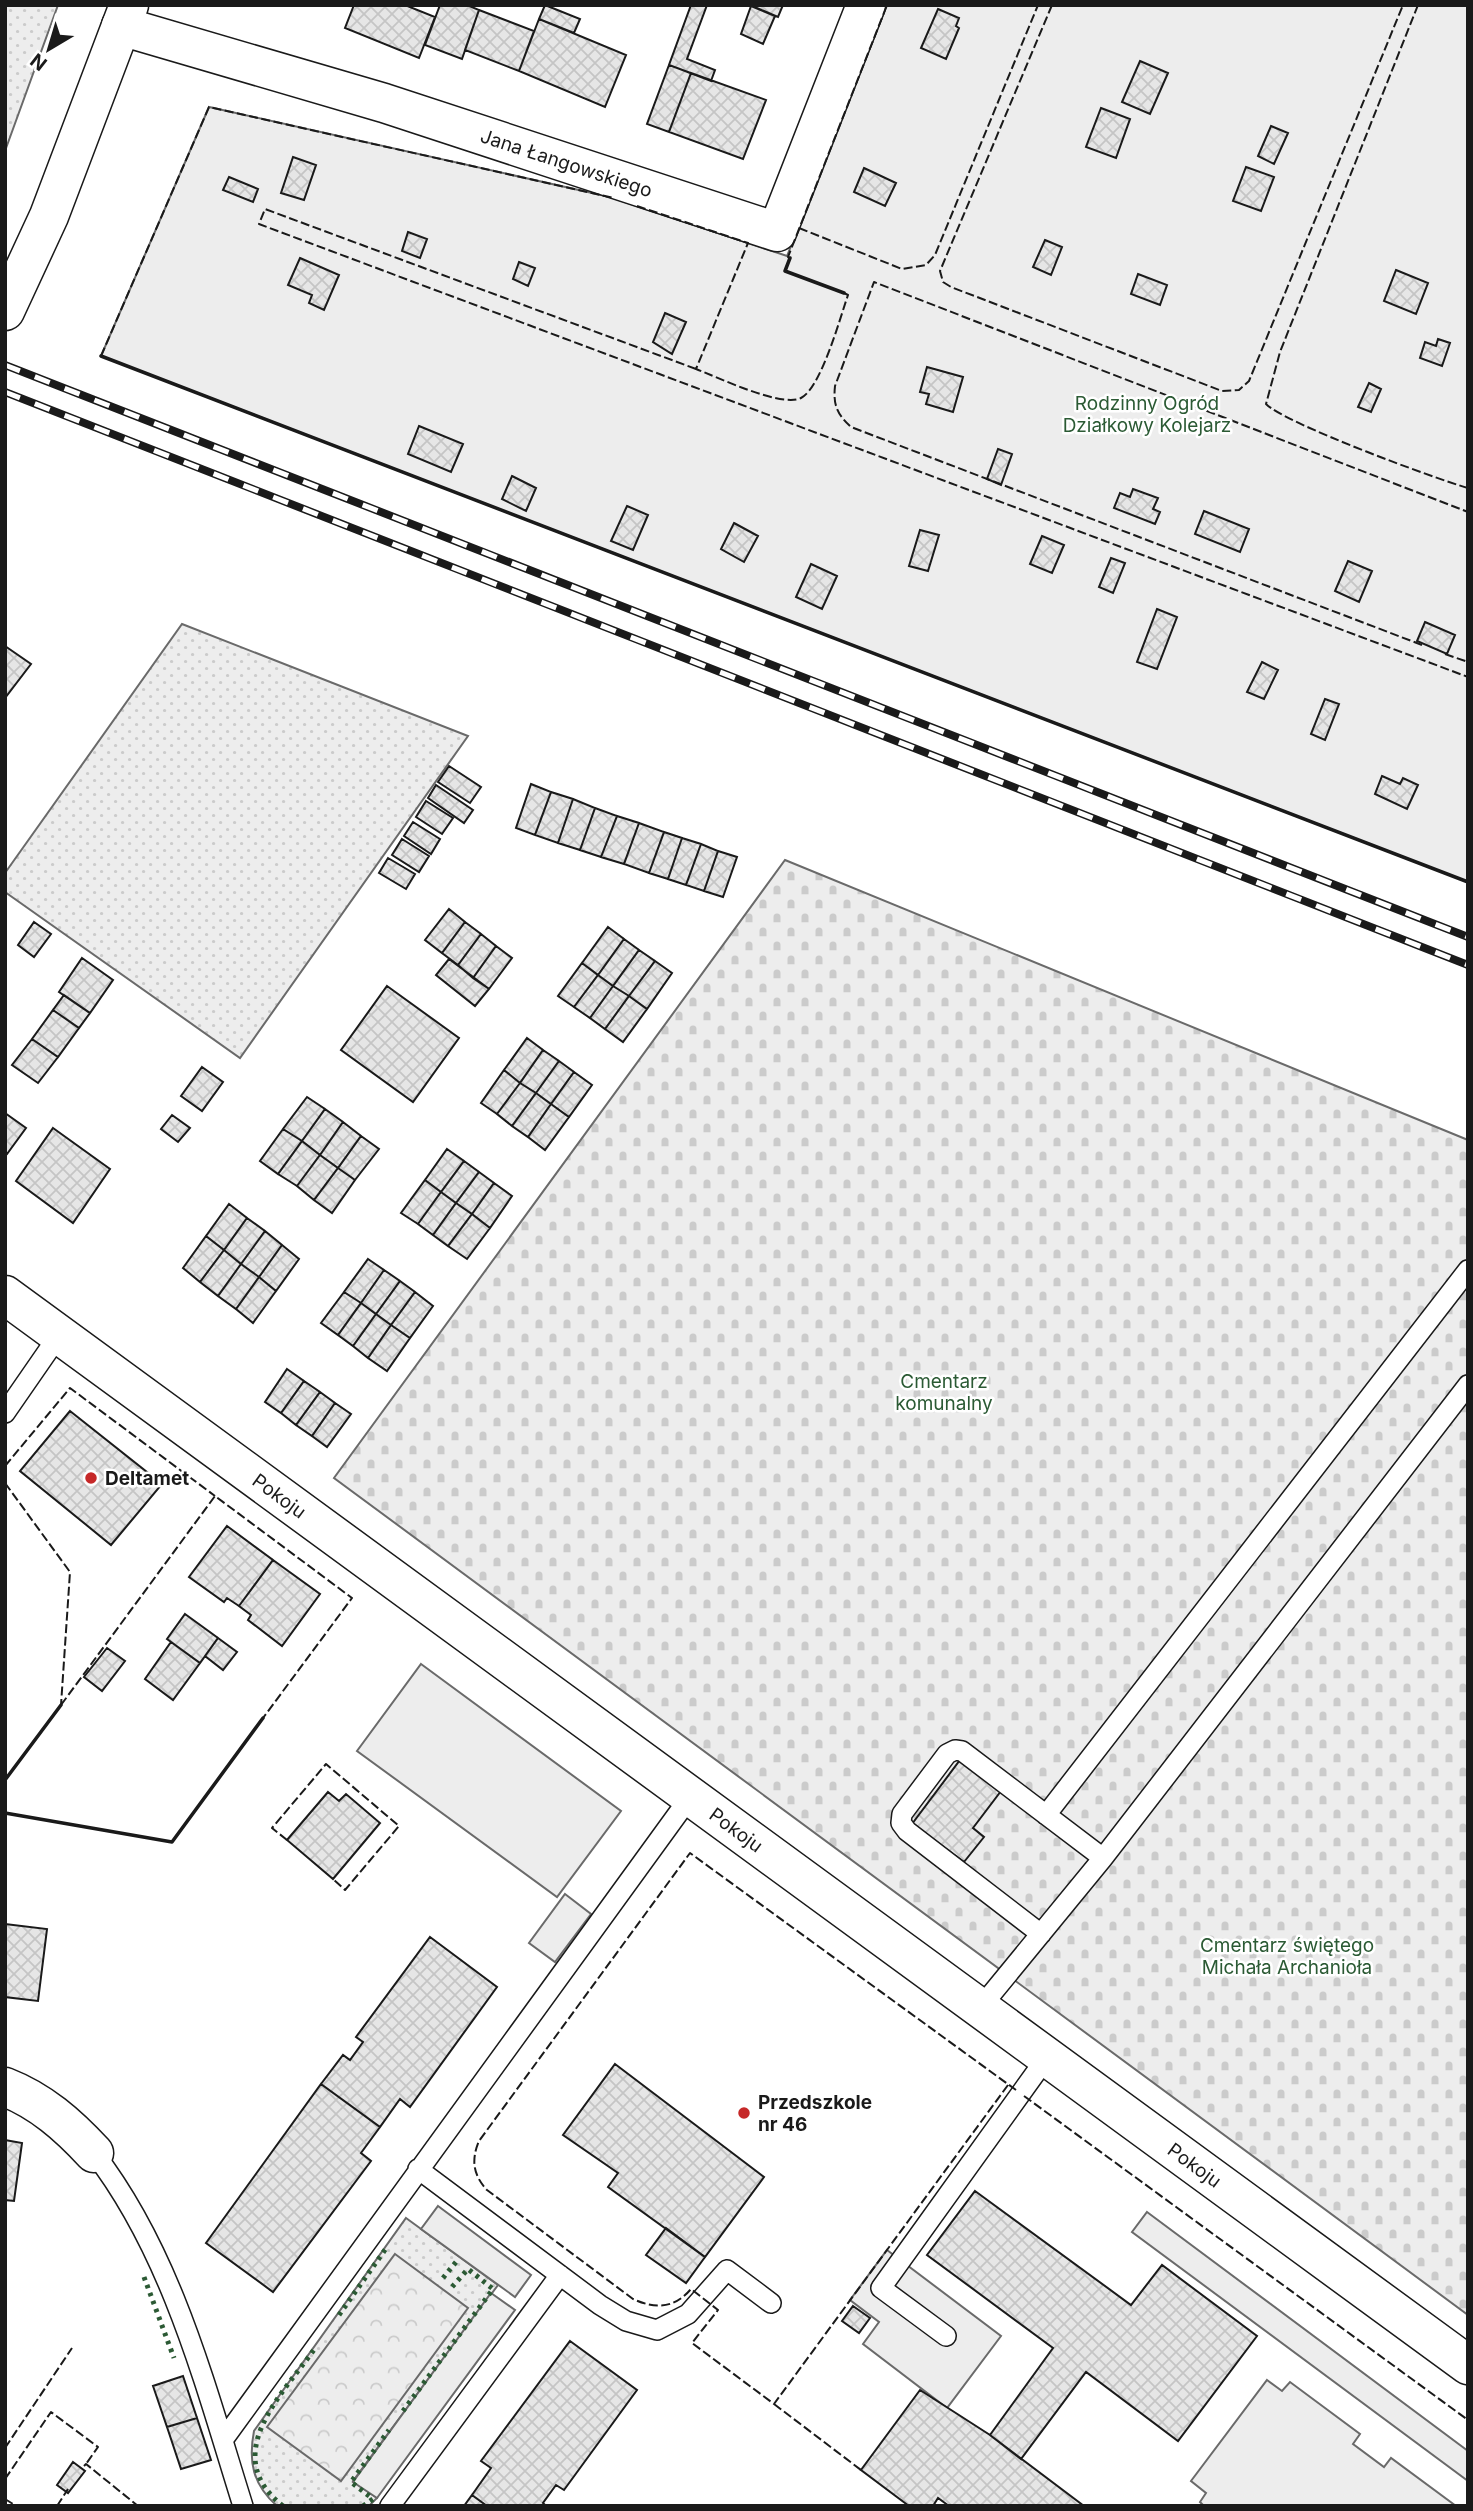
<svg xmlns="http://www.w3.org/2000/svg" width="1473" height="2511" font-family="Inter,sans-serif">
<defs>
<pattern id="grass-dots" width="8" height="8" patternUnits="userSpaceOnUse" patternTransform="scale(1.75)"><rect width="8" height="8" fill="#ededed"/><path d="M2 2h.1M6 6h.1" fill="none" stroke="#cbcbcb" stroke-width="1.8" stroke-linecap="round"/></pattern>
<pattern id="cemetery-stones" width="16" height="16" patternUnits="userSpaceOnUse" patternTransform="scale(1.75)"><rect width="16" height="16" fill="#ededed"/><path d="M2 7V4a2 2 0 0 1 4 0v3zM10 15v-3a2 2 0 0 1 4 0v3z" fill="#cbcbcb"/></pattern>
<pattern id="park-crowns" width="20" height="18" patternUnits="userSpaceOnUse" patternTransform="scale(1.75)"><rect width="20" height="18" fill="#ededed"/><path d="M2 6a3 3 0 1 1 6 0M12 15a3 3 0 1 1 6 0" fill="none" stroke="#cbcbcb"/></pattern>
<pattern id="building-cross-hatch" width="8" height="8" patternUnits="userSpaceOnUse" patternTransform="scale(1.75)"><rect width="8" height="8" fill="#e6e6e6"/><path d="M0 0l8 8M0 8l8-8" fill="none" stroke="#c5c5c5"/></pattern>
</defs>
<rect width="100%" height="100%" fill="#fff"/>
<path fill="url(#grass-dots)" stroke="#6a6a6a" stroke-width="2" d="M5,5H58L5,151Z
M182,624L468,736L240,1058L5,892V873Z
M406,2218L498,2285L353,2481L377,2498L369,2506H277C253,2485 248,2462 254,2431Z"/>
<path fill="url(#cemetery-stones)" stroke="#6a6a6a" stroke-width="2" d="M785,860L1468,1140V2315L334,1478Z"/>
<path fill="url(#park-crowns)" stroke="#6a6a6a" stroke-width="2" d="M395,2254L468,2308L341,2481L267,2427Z"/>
<path fill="#ededed" stroke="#6a6a6a" stroke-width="2" d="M887,5H1468V882L101,356L209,107L610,197L787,256Z
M421,1664L621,1811L557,1897L357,1751Z
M565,1894L591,1914L555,1962L529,1943Z
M438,2206L531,2275L515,2297L421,2229Z
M1147,2212L1468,2451V2481L1132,2232Z
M887,2250L1001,2336L947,2408L863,2344L879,2322L850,2300Z
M491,2293L515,2310L377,2498L353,2482Z
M1267,2380L1282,2391L1290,2382L1360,2434L1353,2444L1384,2467L1391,2458L1456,2506H1204L1200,2502L1206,2493L1191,2481Z"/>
<path fill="url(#building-cross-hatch)" stroke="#1a1a1a" stroke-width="2" d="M354,5H405L435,17L419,58L345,28Z
M440,5H467L479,10L462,59L425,45Z
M545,5L580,19L574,33L539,19Z
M691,5H707L687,59L715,70L711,81L669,65Z
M750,5H783L778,17Z
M751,6L775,16L763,44L741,34Z
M938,9L959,18L956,26L959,28L946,59L921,48Z
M479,10L534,31L519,71L465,50Z
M539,19L626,55L605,107L519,71Z
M1140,61L1168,73L1150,114L1122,102Z
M669,65L691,73L669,132L647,124Z
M691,73L766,100L743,159L669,132Z
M1101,108L1130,119L1116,158L1086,147Z
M1271,126L1288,133L1274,164L1258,156Z
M293,157L316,165L304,200L281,193Z
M1246,167L1274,177L1261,211L1233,201Z
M864,168L896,183L885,206L854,192Z
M229,177L258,189L253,202L223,190Z
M408,232L427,239L420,258L402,251Z
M1045,240L1062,247L1051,275L1033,267Z
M300,258L339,275L324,310L309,303L312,295L288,285Z
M519,262L535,268L528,286L513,279Z
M1396,270L1428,283L1416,314L1384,301Z
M1138,274L1167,285L1160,305L1131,294Z
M665,313L686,322L672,354L653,342Z
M1438,339L1450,343L1442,366L1420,358L1425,342L1436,346Z
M927,367L963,377L953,412L926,404L929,394L920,392Z
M1369,383L1381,389L1371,412L1358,407Z
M419,426L463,444L451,472L408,454Z
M998,449L1012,454L1001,485L987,479Z
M512,476L536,488L526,511L502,499Z
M1133,489L1158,498L1153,509L1160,512L1155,524L1114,508L1120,493L1130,497Z
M627,506L648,515L633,550L611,541Z
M1204,511L1249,529L1240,552L1195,534Z
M734,523L758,536L744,562L721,549Z
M920,530L939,535L928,571L909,566Z
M1042,536L1064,545L1052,573L1030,564Z
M1111,558L1125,563L1113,593L1099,587Z
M1348,561L1372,571L1359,602L1335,591Z
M811,564L837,576L822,609L796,597Z
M1157,609L1177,617L1157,669L1137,662Z
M1425,622L1455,635L1447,654L1417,641Z
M5,646L31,664L5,698Z
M1262,662L1278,670L1264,699L1247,692Z
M1325,699L1339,704L1325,740L1311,734Z
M449,766L481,787L470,803L438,782Z
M1382,776L1400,784L1403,778L1418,785L1407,809L1375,794Z
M531,784L551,792L535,835L516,828Z
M436,785L473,810L464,823L428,798Z
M551,792L573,799L558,843L535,835Z
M573,799L595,808L580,850L558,843Z
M426,801L453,818L442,834L416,817Z
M595,808L617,816L601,857L580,850Z
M617,816L639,823L624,864L601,857Z
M413,822L440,839L431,854L404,836Z
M639,823L664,832L649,873L624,864Z
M664,832L682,838L668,879L649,873Z
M682,838L701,844L686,885L668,879Z
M402,839L429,856L419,872L392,855Z
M701,844L718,851L704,891L686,885Z
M718,851L737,857L723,897L704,891Z
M388,858L415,874L406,889L379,873Z
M449,909L465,922L442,953L425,940Z
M34,922L51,934L34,957L18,945Z
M465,922L481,934L458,965L442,953Z
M608,927L624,939L598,975L582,963Z
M481,934L496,946L473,978L458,965Z
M624,939L639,950L613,986L598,975Z
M496,946L512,958L489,989L473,978Z
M639,950L655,961L629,996L613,986Z
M82,958L113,980L90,1013L59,992Z
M449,959L489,989L475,1006L436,975Z
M655,961L672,973L647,1009L629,996Z
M582,963L598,975L574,1007L558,996Z
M598,975L613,986L590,1018L574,1007Z
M387,986L459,1038L413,1102L341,1050Z
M613,986L629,996L605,1029L590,1018Z
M64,995L90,1013L79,1028L53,1010Z
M629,996L647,1009L623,1042L605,1029Z
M53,1010L79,1028L58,1057L32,1039Z
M527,1038L543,1050L520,1083L504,1070Z
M32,1039L58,1057L38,1083L12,1065Z
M543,1050L559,1061L536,1093L520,1083Z
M559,1061L574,1072L551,1104L536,1093Z
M202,1067L223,1082L202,1111L181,1096Z
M504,1070L520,1083L497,1114L481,1103Z
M574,1072L592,1085L569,1117L551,1104Z
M520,1083L536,1093L512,1126L497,1114Z
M536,1093L551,1104L528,1137L512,1126Z
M307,1097L325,1109L302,1141L283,1129Z
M551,1104L569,1117L545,1150L528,1137Z
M325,1109L343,1122L320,1155L302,1141Z
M5,1113L26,1128L7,1154L5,1153Z
M172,1115L190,1128L178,1142L161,1129Z
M343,1122L361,1136L338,1168L320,1155Z
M53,1128L110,1169L73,1223L16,1181Z
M283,1129L302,1141L278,1174L260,1161Z
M361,1136L379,1149L355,1180L338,1168Z
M302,1141L320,1155L297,1186L278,1174Z
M447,1149L464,1161L441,1192L425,1180Z
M320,1155L338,1168L314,1200L297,1186Z
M464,1161L479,1172L456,1203L441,1192Z
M338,1168L355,1180L332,1213L314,1200Z
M479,1172L494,1183L472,1214L456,1203Z
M425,1180L441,1192L418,1224L401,1213Z
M494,1183L512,1196L490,1228L472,1214Z
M441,1192L456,1203L433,1235L418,1224Z
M456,1203L472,1214L448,1246L433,1235Z
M229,1204L247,1218L224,1250L206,1236Z
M472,1214L490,1228L467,1259L448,1246Z
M247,1218L265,1231L241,1264L224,1250Z
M265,1231L282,1245L259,1277L241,1264Z
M206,1236L224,1250L200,1282L183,1268Z
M282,1245L299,1259L276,1291L259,1277Z
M224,1250L241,1264L218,1296L200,1282Z
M368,1259L384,1270L361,1303L344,1292Z
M241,1264L259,1277L236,1309L218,1296Z
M384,1270L400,1281L376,1314L361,1303Z
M259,1277L276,1291L253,1323L236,1309Z
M400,1281L415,1292L391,1325L376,1314Z
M344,1292L361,1303L338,1335L321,1323Z
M415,1292L433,1306L410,1338L391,1325Z
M361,1303L376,1314L353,1346L338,1335Z
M376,1314L391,1325L368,1358L353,1346Z
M391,1325L410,1338L387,1371L368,1358Z
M287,1369L304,1381L281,1413L265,1402Z
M304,1381L320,1392L296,1425L281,1413Z
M320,1392L335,1403L312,1436L296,1425Z
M335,1403L351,1414L327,1447L312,1436Z
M70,1411L162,1484L111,1545L20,1471Z
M227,1526L273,1560L239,1606L227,1598L224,1602L189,1577Z
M273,1560L320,1594L282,1646L248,1620L251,1615L239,1606Z
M185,1614L218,1638L200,1663L167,1639Z
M218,1638L237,1652L223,1670L205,1656Z
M171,1642L200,1663L173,1700L145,1679Z
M107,1648L125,1661L102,1691L84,1677Z
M960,1760L1001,1791L973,1828L984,1837L964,1862L912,1824Z
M328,1792L339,1801L346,1794L380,1823L333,1879L287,1840Z
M5,1924L47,1929L38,2001L5,1997Z
M430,1937L497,1987L410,2107L400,2099L380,2127L321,2084L343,2055L350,2060L363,2042L356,2037Z
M615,2064L764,2177L705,2257L608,2187L618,2173L563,2135Z
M321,2084L380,2127L361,2153L371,2161L273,2292L206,2243Z
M5,2140L22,2143L14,2201L5,2200Z
M975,2191L1131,2305L1162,2265L1257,2336L1178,2441L1086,2372L1021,2459L990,2435L1053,2348L927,2255Z
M666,2228L705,2257L686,2283L646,2255Z
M853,2306L870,2318L859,2333L842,2321Z
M570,2341L637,2390L564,2490L556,2485L543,2503L546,2506H487L472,2495L491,2468L481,2461Z
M183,2376L197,2418L167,2427L153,2386Z
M920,2390L990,2435L1084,2506H949L938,2498L933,2506H909L861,2470Z
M197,2418L211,2460L181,2469L167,2427Z
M73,2462L85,2471L68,2493L57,2485Z
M472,2495L487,2506H464Z"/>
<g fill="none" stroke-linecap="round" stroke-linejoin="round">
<defs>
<path id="service" d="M5,1413L59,1335
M1046,1815L1468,1270
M1041,1934L907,1831L901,1823L902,1814L947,1754L955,1750L962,1751L1103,1858
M980,2008L1103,1858L1468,1385
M94,2153C172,2254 205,2385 243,2506
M418,2169L600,2305L626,2321L657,2330L688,2314L727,2270L771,2303
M946,2336L881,2288L1047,2057
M223,2440L690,1797
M390,2506L560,2275"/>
<g id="minor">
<path id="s1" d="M121,26L384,103L777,232L866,5"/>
<path id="s2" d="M5,1295L1468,2365"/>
<path d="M5,2087C41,2101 68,2125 94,2153"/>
</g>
<path id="tertiary" d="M5,311L49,216L129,5"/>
</defs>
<use href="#service" stroke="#1a1a1a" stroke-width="22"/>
<use href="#minor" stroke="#1a1a1a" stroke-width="41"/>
<use href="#tertiary" stroke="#1a1a1a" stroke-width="41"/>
<use href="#service" stroke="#fff" stroke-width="19"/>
<use href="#minor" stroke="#fff" stroke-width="38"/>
<use href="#tertiary" stroke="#fff" stroke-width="38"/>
<defs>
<path id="rail" d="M5,365L1468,937
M5,392L1468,965"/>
</defs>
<use href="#rail" stroke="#1a1a1a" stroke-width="8"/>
<use href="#rail" stroke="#fff" stroke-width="5" stroke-dasharray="16" stroke-linecap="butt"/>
<path stroke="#2b5a34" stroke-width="5" stroke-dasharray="3.5 5" stroke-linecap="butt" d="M144,2277L174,2358
M443,2278L456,2262
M339,2315L387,2247
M403,2411L493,2289L468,2269L452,2287
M283,2506C218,2455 282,2395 316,2347
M363,2506L373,2499L351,2482L389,2430"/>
<path stroke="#1a1a1a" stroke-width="2" stroke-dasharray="9 3.5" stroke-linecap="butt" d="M1052,5L940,271L943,282L951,287L1222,391L1239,390L1249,381L1403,5
M1418,5L1280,352L1266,404C1284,423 1436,479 1468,488
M637,206L748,243L696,369C717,377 782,408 801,398C821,388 840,318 848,295L844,293
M799,228L902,269L926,265L935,255L1038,5
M790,258L788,257L887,5
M101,356L209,107L614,198
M696,369L265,209L259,224L1468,677
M1422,645L851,427C837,414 833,405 835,386L874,282L1468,512
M1445,654L1468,662
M5,1466L70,1388L215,1496
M5,1483L70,1572L61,1705
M61,1705L215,1496L352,1598L263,1718
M287,1840L272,1828L326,1764L399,1826L345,1890L333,1879
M1008,2085L774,2404L692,2343L718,2310L691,2289C674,2309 655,2309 633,2299L487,2190C473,2175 471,2160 479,2141L690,1853L1016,2090
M1024,2096L1468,2420
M774,2404L861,2470
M5,2448L72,2348
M84,2466L86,2464L138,2506
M5,2479L51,2412L98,2447L86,2464
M5,2499L13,2504
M57,2506L68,2489"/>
<path stroke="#1a1a1a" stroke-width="3.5" d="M790,258L785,271L844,293
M101,356L1468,882
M5,1780L61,1705
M5,1813L172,1842L263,1718"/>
</g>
<g fill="#c62828" stroke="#fff" stroke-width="2.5">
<circle cx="91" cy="1478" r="7"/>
<circle cx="744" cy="2113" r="7"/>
</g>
<g text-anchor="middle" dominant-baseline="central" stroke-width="5" stroke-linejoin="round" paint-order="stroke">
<g font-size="19" fill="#1a1a1a" stroke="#fff">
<text stroke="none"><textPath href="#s1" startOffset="466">Jana Łangowskiego</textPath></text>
<text stroke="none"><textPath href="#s2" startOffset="340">Pokoju</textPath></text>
<text stroke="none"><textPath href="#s2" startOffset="906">Pokoju</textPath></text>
<text stroke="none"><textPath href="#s2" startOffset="1474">Pokoju</textPath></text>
</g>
<g font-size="19" fill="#2b5a34" stroke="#fff">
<text x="1147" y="403">Rodzinny Ogród<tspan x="1147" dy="22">Działkowy Kolejarz</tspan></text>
<text x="944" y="1381">Cmentarz<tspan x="944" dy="22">komunalny</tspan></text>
<text x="1287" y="1945">Cmentarz świętego<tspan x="1287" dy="22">Michała Archanioła</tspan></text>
</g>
<g font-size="19" font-weight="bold" fill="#1a1a1a" stroke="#fff" text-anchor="start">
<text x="105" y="1478">Deltamet</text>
<text x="758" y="2102">Przedszkole<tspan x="758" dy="22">nr 46</tspan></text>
</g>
</g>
<rect width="1473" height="2511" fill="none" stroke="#1a1a1a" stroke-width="14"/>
<g transform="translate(49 49) rotate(218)" stroke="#ffffff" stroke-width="5" paint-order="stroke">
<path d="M0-5L12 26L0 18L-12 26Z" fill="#1a1a1a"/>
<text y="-10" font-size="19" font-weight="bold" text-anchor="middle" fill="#1a1a1a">N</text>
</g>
</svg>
